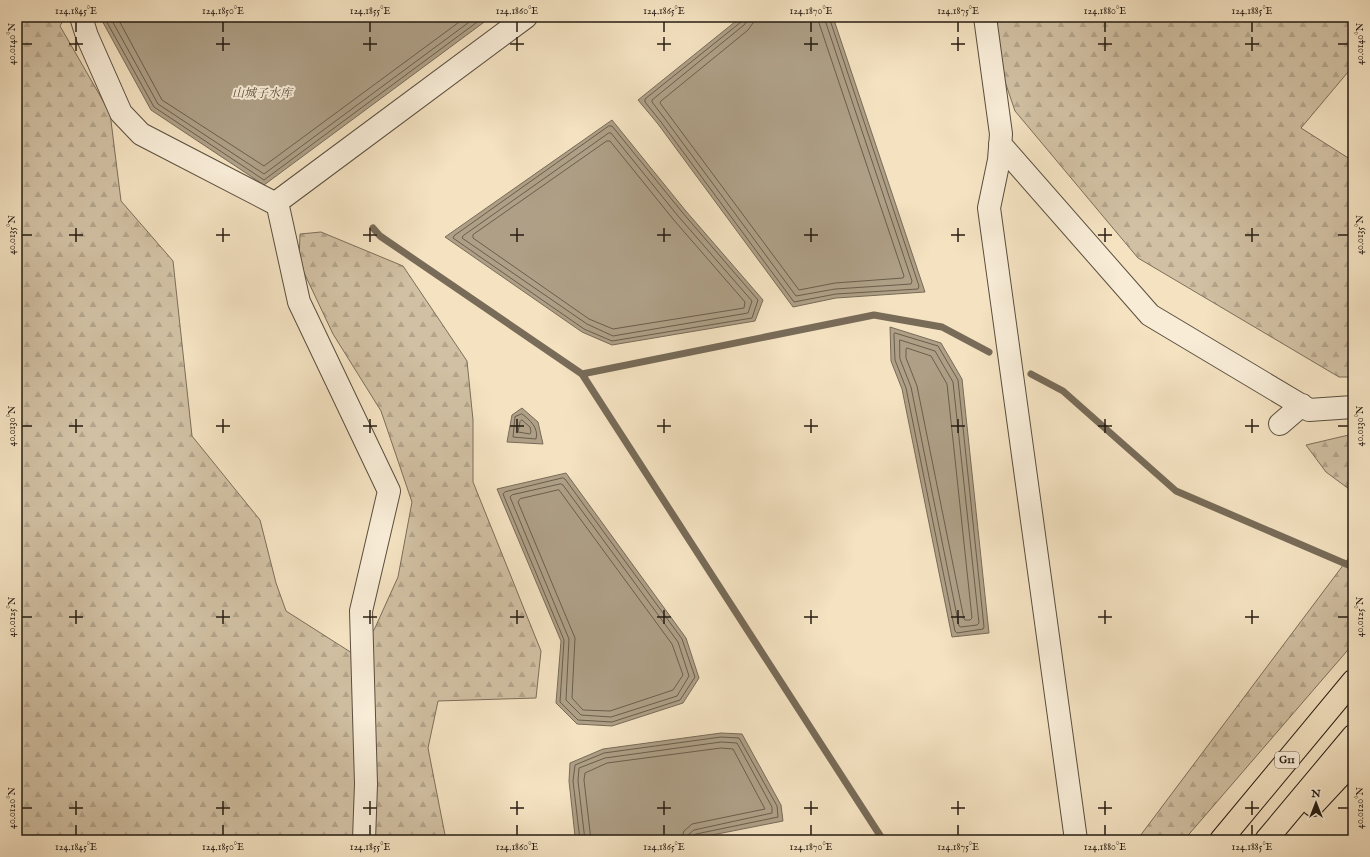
<svg xmlns="http://www.w3.org/2000/svg" width="1370" height="857" font-family="'IM FELL English','Noto Serif SC',serif">
<defs>
<pattern id="forest-firs" width="22" height="20" patternUnits="userSpaceOnUse"><rect width="22" height="20" fill="#d1c0a3"/><path d="M5 1l3.5 6h-7zM16 11l3.5 6h-7z" fill="#b3a48b"/></pattern>
</defs>
<rect width="100%" height="100%" fill="#f4e2c1"/>
<filter id="stains"><feTurbulence type="fractalNoise" baseFrequency=".005" numOctaves="4"/><feColorMatrix values="0 0 0 0 .2 0 0 0 0 .09 0 0 0 0 .02 0 0 0 .5 -.17"/></filter>
<radialGradient id="worn" r=".72"><stop offset=".6" stop-color="#630" stop-opacity="0"/><stop offset="1" stop-color="#630" stop-opacity=".3"/></radialGradient>
<path fill="url(#forest-firs)" stroke="#7c6e5a" d="M17,17H65L60,26L110,113L121,201L173,261L192,436L260,520L276,583L286,611L352,653L374,630L398,577L412,502L381,411L333,334L299,262L300,234L321,232L403,266L467,361L473,420V482L541,651L536,698L438,701L428,748L446,840H17Z
M983,17H1353V66L1301,128L1353,161V377H1339L1138,258L1015,111Z
M1353,434V492L1326,472L1306,445Z
M1353,552V644L1184,840H1137Z"/>
<path fill="#ae9f86" stroke="#786b58" d="M100,17H491L264,185L151,110Z
M741,17H833L925,292L836,298L793,307L658,124L638,100Z
M612,120L685,210L763,300L755,321L612,345L582,332L445,237Z
M890,327L941,343L962,379L989,633L952,637L902,389L891,361Z
M522,408L538,422L543,444L507,442L512,415Z
M566,473L686,638L699,678L683,703L612,726L577,724L556,703L561,641L497,489Z
M721,733L742,734L781,805L783,821L687,840H577L575,836L569,781L570,763L603,749Z"/>
<g fill="none" stroke-linecap="round" stroke-linejoin="round">
<path stroke="#6a5e4c" stroke-width="1" d="M104,17L154,107L264,180L484,17
M110,17L158,104L264,174L476,17
M117,17L162,100L264,166L466,17
M743,17L741,22L645,99V102L661,122L794,302L836,294L918,289L919,286L829,17
M748,17L747,21L744,25L652,100V102L665,119L796,296L835,289L911,284L912,281L824,17
M754,17L753,23L748,30L661,101L660,103L799,290L835,283L903,278L904,276L819,23L818,17
M609,126H612L682,212L758,300L752,318L612,341L584,329L453,238L454,236Z
M609,133H611L678,216L752,301L748,313L613,336L587,324L462,238L463,236Z
M607,141H610L673,219L745,302L744,308L613,329L589,319L473,238V235Z
M895,333L938,346L958,380L984,627L983,629L957,633L955,631L906,388L895,360L894,335Z
M900,340L935,351L953,382L979,623L977,625L961,627L959,626L911,387L900,359Z
M907,348L931,356L947,384L972,618L970,620H965L964,619L917,386L906,358V350Z
M522,414C530,420 539,428 536,439L513,437L515,417Z
M522,420L530,427L531,432L530,434L518,432L520,422Z
M563,478L565,479L682,639L695,677L680,700L612,722L578,720L560,702L564,640L503,494L505,492Z
M561,484L563,485L678,642L689,676L677,696L611,717L581,715L566,700L569,639L510,497L512,495Z
M559,490L672,644L683,675L673,690L610,711L583,710L572,698L575,638L518,502L520,499Z
M580,840L573,781L575,765L604,753L721,737L739,738L777,806L778,817L696,834L693,836V840
M585,840L578,781L579,768L605,758L721,742L737,743L772,807V813L694,830L689,834L687,840
M591,840L584,780L585,773L607,763L721,748L733,749L765,809L692,824L684,831L681,840"/>
<path stroke="#786b58" stroke-width="7" d="M373,228L380,236L582,374L883,840
M582,374L874,315L942,327L989,352
M1031,374L1063,391L1176,491L1353,567"/>
<defs>
<path id="minor" d="M81,17L87,36L121,113L141,134L278,205
M985,17L1001,134L999,160L989,208L1076,840
M1000,144L1150,315L1309,410L1353,407
M1280,424L1302,405
M364,840L366,784L361,611L389,491L299,302L277,202L526,17"/>
<path id="motorway" d="M1313,805L1353,762
M1221,840L1353,681
M1266,840L1353,736"/>
</defs>
<use href="#minor" stroke="#5a4e3e" stroke-width="24"/>
<use href="#motorway" stroke="#261c12" stroke-width="24"/>
<use href="#minor" stroke="#f8ecd7" stroke-width="22"/>
<use href="#motorway" stroke="#f4e2c1" stroke-width="22"/>
</g>
<path fill="none" stroke="#261c12" stroke-width="1.5" d="M76,22V32M223,22V32M370,22V32M517,22V32M664,22V32M811,22V32M958,22V32M1105,22V32M1252,22V32M76,37V51M223,37V51M370,37V51M517,37V51M664,37V51M811,37V51M958,37V51M1105,37V51M1252,37V51M22,44H32M69,44H83M216,44H230M363,44H377M510,44H524M657,44H671M804,44H818M951,44H965M1098,44H1112M1245,44H1259M1338,44H1348M76,228V242M223,228V242M370,228V242M517,228V242M664,228V242M811,228V242M958,228V242M1105,228V242M1252,228V242M22,235H32M69,235H83M216,235H230M363,235H377M510,235H524M657,235H671M804,235H818M951,235H965M1098,235H1112M1245,235H1259M1338,235H1348M76,419V433M223,419V433M370,419V433M517,419V433M664,419V433M811,419V433M958,419V433M1105,419V433M1252,419V433M22,426H32M69,426H83M216,426H230M363,426H377M510,426H524M657,426H671M804,426H818M951,426H965M1098,426H1112M1245,426H1259M1338,426H1348M76,610V624M223,610V624M370,610V624M517,610V624M664,610V624M811,610V624M958,610V624M1105,610V624M1252,610V624M22,617H32M69,617H83M216,617H230M363,617H377M510,617H524M657,617H671M804,617H818M951,617H965M1098,617H1112M1245,617H1259M1338,617H1348M76,801V815M223,801V815M370,801V815M517,801V815M664,801V815M811,801V815M958,801V815M1105,801V815M1252,801V815M22,808H32M69,808H83M216,808H230M363,808H377M510,808H524M657,808H671M804,808H818M951,808H965M1098,808H1112M1245,808H1259M1338,808H1348M76,825V835M223,825V835M370,825V835M517,825V835M664,825V835M811,825V835M958,825V835M1105,825V835M1252,825V835"/>
<g text-anchor="middle" dominant-baseline="central" stroke-width="4" stroke-linejoin="round" paint-order="stroke">
<rect fill="#f8ecd7" stroke="#655a4d" stroke-width="1" x="1275" y="752" width="24" height="16" rx="3"/>
<g font-size="10" font-weight="bold" fill="#261c12">
<text x="1287" y="760">G11</text>
</g>
<g font-size="12" font-style="italic" fill="#5c5040" stroke="#f8ecd7">
<text x="262" y="93">山城子水库</text>
</g>
</g>
<rect width="1370" height="857" fill="none" stroke="#f4e2c1" stroke-width="44"/>
<g transform="translate(1316 803)" stroke="#f8ecd7" stroke-width="3" paint-order="stroke">
<path d="M0-3L7 15L0 10L-7 15Z" fill="#261c12"/>
<text y="-6" font-size="11" font-weight="bold" text-anchor="middle" fill="#261c12">N</text>
</g>
<rect x="22" y="22" width="1326" height="813" fill="none" stroke="#261c12" stroke-width="1.5"/>
<g font-size="10" text-anchor="middle" fill="#261c12">
<text x="76" y="14">124.1845°E</text>
<text x="223" y="14">124.1850°E</text>
<text x="370" y="14">124.1855°E</text>
<text x="517" y="14">124.1860°E</text>
<text x="664" y="14">124.1865°E</text>
<text x="811" y="14">124.1870°E</text>
<text x="958" y="14">124.1875°E</text>
<text x="1105" y="14">124.1880°E</text>
<text x="1252" y="14">124.1885°E</text>
<text transform="translate(11 44) rotate(-90)" y="4">40.0140°N</text>
<text transform="translate(1359 44) rotate(-90)" y="4">40.0140°N</text>
<text transform="translate(11 235) rotate(-90)" y="4">40.0135°N</text>
<text transform="translate(1359 235) rotate(-90)" y="4">40.0135°N</text>
<text transform="translate(11 426) rotate(-90)" y="4">40.0130°N</text>
<text transform="translate(1359 426) rotate(-90)" y="4">40.0130°N</text>
<text transform="translate(11 617) rotate(-90)" y="4">40.0125°N</text>
<text transform="translate(1359 617) rotate(-90)" y="4">40.0125°N</text>
<text transform="translate(11 808) rotate(-90)" y="4">40.0120°N</text>
<text transform="translate(1359 808) rotate(-90)" y="4">40.0120°N</text>
<text x="76" y="850">124.1845°E</text>
<text x="223" y="850">124.1850°E</text>
<text x="370" y="850">124.1855°E</text>
<text x="517" y="850">124.1860°E</text>
<text x="664" y="850">124.1865°E</text>
<text x="811" y="850">124.1870°E</text>
<text x="958" y="850">124.1875°E</text>
<text x="1105" y="850">124.1880°E</text>
<text x="1252" y="850">124.1885°E</text>
</g>
<rect width="100%" height="100%" filter="url(#stains)"/>
<rect width="100%" height="100%" fill="url(#worn)"/>
</svg>
